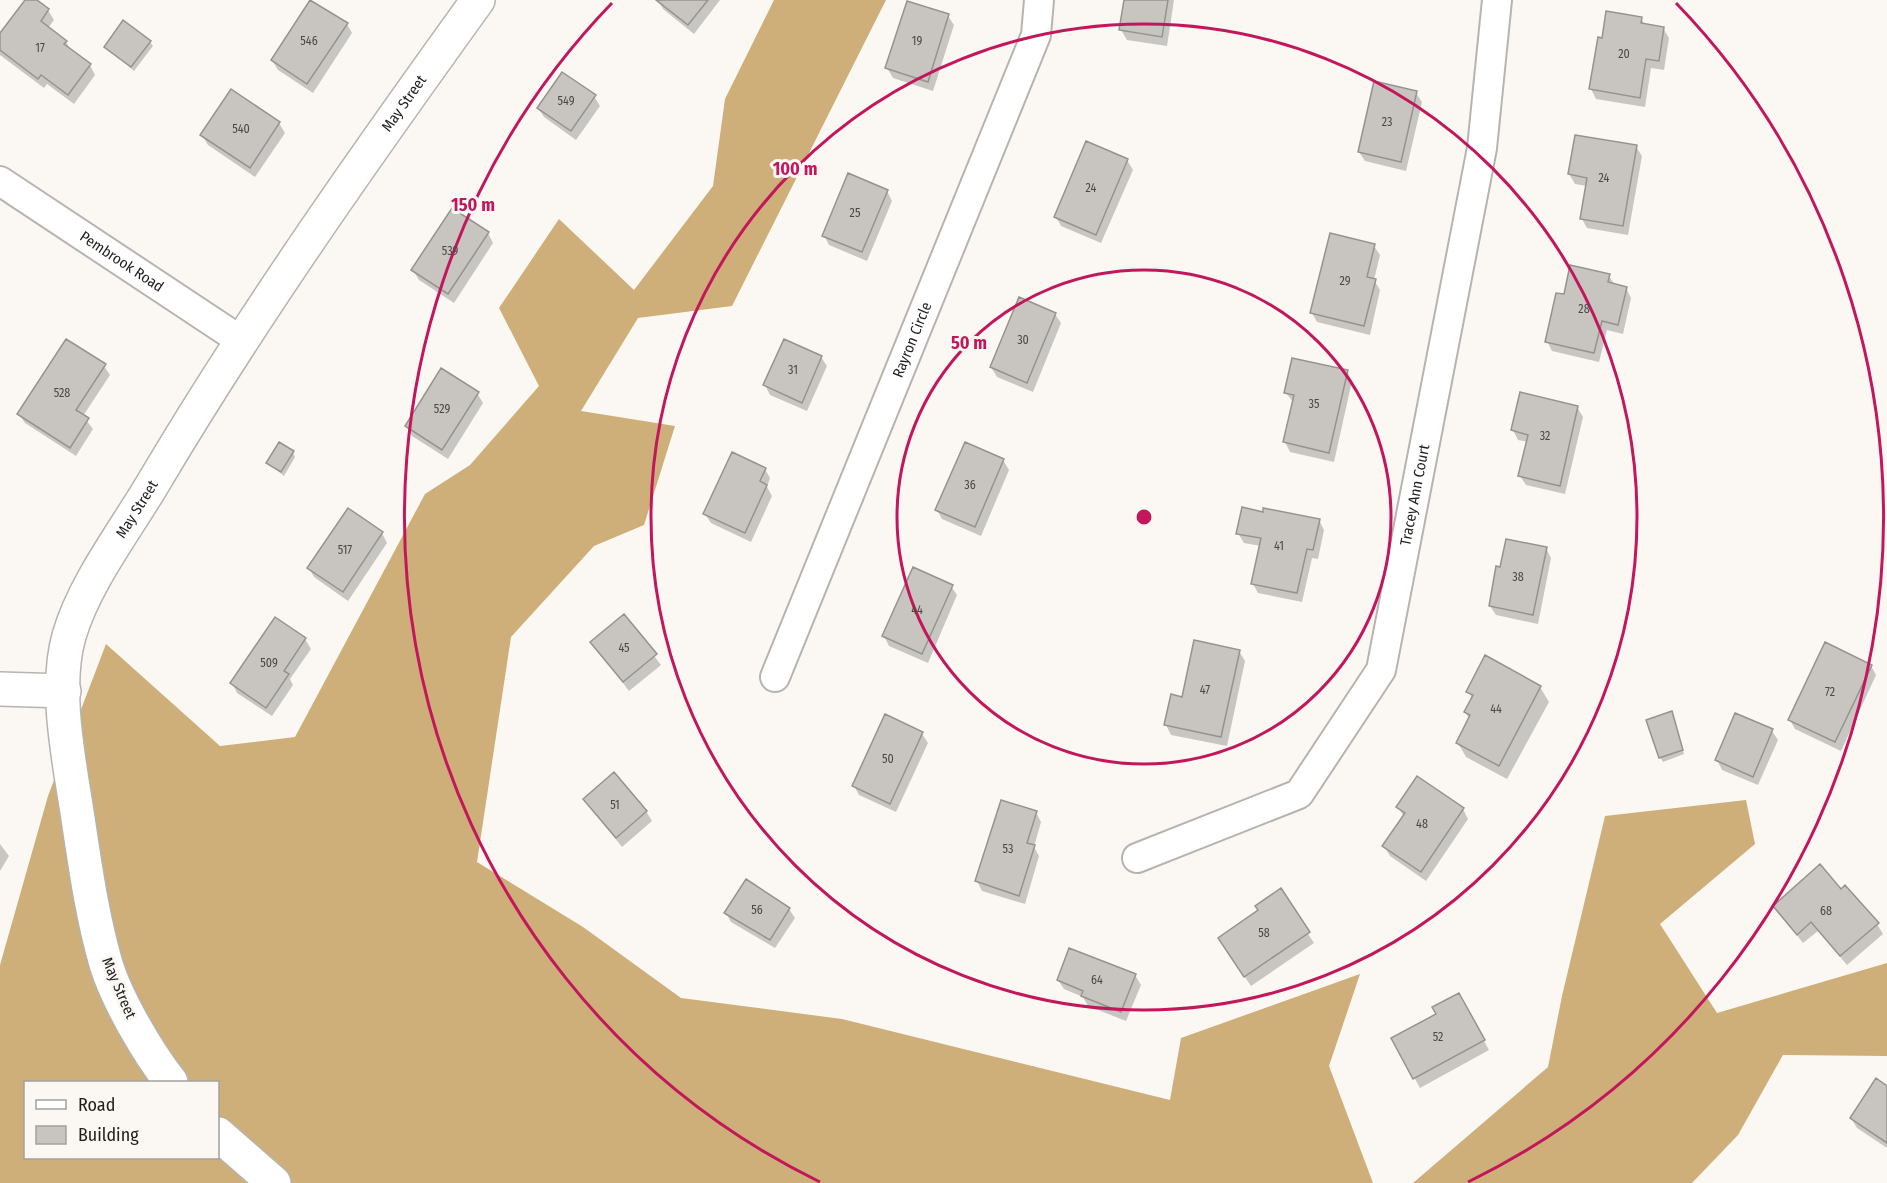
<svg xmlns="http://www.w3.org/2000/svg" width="1887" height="1183" font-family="'Fira Sans Condensed',sans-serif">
<rect width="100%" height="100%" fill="#fbf8f3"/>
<path fill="#ceae79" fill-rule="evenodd" d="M774,0H886L732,306L638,318L581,411L675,426L644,525L594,546L511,637L477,862L583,927L681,998L842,1019L1170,1100L1181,1038L1360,974L1329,1066L1373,1183H0V965L48,796L106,644L220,746L295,737L425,494L470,465L539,386L499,308L559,219L634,290L713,186L725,99ZM26,1082H218V1158H26Z
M1746,800L1755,844L1660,924L1717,1013L1887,963V1056L1783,1055L1738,1135L1692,1183H1413L1548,1067L1562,996L1605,816Z"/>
<path fill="#0003" d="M27,0H34L48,10L54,20L48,28L66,42L72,52L90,65L95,75L74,104L47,84L44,88L0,55V36Z
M658,0H720L694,34L663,9Z
M1126,0H1174L1167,46L1127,40L1121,30Z
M311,1L347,24L352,33L313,93L278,70L272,60Z
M948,16L954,25L933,91L893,78L887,68Z
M1641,18L1645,25L1663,28L1669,38L1664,70L1651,68L1645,107L1596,99L1591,89L1603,40Z
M150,42L153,46L134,71L106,47Z
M232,91L279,123L285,133L255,177L208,145L202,135Z
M1416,93L1422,102L1406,171L1365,161L1359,152Z
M594,96L600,106L576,140L544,117L538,108Z
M1636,147L1642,156L1628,235L1587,228L1582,219L1587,186L1575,184L1569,174Z
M1127,160L1133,170L1101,243L1061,226L1056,217Z
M887,191L892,201L867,261L829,245L824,235Z
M488,233L493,243L454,303L419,280L413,270Z
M1374,246L1380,255L1374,280L1380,290L1370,335L1317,322L1312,313Z
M1609,276L1615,285L1626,288L1631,298L1623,334L1607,330L1599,362L1552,351L1547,341L1565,296Z
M1055,314L1061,323L1033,392L997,377L991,367Z
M821,357L827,366L807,411L770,395L765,385Z
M104,366L110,375L83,416L93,429L76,456L25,423L19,414Z
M1347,371L1352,381L1334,462L1290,452L1285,442L1294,403L1286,393Z
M477,393L483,403L448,459L412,436L407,427Z
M1577,407L1583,417L1565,494L1526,485L1520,476L1528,442L1518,440L1513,430Z
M293,453L295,457L284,476L268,463Z
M1003,460L1009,470L981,536L942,519L937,510Z
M765,469L770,478L767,487L772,496L751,542L711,523L705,514Z
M1319,520L1324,530L1318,559L1312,558L1302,602L1258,593L1253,584L1261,546L1244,543L1238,533Z
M382,533L387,543L348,601L314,577L309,568Z
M1546,548L1551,558L1538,624L1496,615L1490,606L1501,569Z
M951,586L957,595L928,663L889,646L884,636Z
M624,616L661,665L629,691L592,642Z
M305,639L311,649L290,679L293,685L272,716L237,693L232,683Z
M1239,651L1245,661L1227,746L1171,735L1166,725Z
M1871,666L1876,675L1841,751L1795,729L1790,720Z
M1540,687L1549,702L1507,779L1466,757L1458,743L1470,720L1465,712L1473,699L1468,692Z
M1672,713L1684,754L1663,762L1660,757Z
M1772,731L1778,740L1758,785L1722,770L1717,760Z
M922,734L928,743L896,812L859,795L854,786Z
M584,800L646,811L652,821L622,847Z
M1398,807L1463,809L1468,819L1426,881L1390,856L1384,846L1404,817Z
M1036,812L1041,822L1034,847L1039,856L1025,904L982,891L977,881Z
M0,844L9,856L0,871Z
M1280,891L1314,943L1251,986L1225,948Z
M1841,891L1877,924L1883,934L1847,965L1818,931L1803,943L1774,906Z
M789,909L795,918L775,948L731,922L726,913Z
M1135,975L1141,985L1126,1021L1088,1006L1083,997L1064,989L1058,980Z
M1459,995L1489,1050L1420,1088L1393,1039L1438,1014Z
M1887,1088V1148L1857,1128L1851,1118Z"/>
<path fill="#c8c5c0" stroke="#96938f" stroke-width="1.5" d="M25,0H37L49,9L41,21L67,41L64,44L91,64L68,95L41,75L38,79L0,50V33Z
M310,0L348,23L307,84L271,60Z
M656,0H708L688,25Z
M1124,0H1168L1162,37L1119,30Z
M907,1L949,14L928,82L885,68Z
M1606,11L1642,17L1641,23L1664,27L1659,61L1646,59L1640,98L1589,89L1598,37L1602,38Z
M123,20L151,41L131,67L104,47Z
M562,72L596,95L571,131L537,108Z
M1374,81L1417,91L1401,162L1358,152Z
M231,89L280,122L250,168L200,135Z
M1575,135L1637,145L1623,226L1580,219L1587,178L1568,174Z
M1086,141L1128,159L1096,235L1054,217Z
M848,173L888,190L862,252L822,236Z
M452,208L489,232L448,294L411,270Z
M1330,233L1375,244L1367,277L1376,279L1364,326L1310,313Z
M1570,265L1610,274L1608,282L1627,287L1618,325L1602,321L1594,353L1545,342L1556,293L1564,294Z
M1019,297L1056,313L1027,383L990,367Z
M66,339L106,364L76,410L89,418L70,448L17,414Z
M784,339L822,356L802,403L763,385Z
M1292,358L1348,370L1329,453L1283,442L1294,395L1284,393Z
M441,368L479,392L442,450L405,426Z
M1520,392L1578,406L1560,486L1518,476L1528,435L1511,430Z
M279,442L294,451L281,472L266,463Z
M965,442L1004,459L975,527L935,510Z
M732,452L766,468L760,481L767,485L745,533L703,514Z
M1242,507L1263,512V508L1320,519L1313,550L1307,549L1297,593L1251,584L1261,538L1236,534Z
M348,508L383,532L343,592L307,568Z
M1506,539L1547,547L1533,615L1489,606L1496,566L1500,567Z
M913,567L953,585L922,654L882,636Z
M624,614L657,654L623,682L590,642Z
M275,617L306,638L284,671L289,674L266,708L230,683Z
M1194,640L1240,650L1221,737L1164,725L1171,694L1182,697Z
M1825,642L1872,665L1835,742L1788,720Z
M1485,655L1541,686L1499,766L1456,743L1470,715L1464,712L1473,695L1466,692Z
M1672,711L1683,750L1659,758L1646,720Z
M1735,713L1773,729L1753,777L1715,760Z
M885,714L923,732L890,804L852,786Z
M614,772L647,811L616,838L583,799Z
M1417,776L1464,808L1421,872L1382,846L1405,813L1396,807Z
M1001,800L1037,811L1027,843L1035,845L1019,896L975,881Z
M1820,864L1841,889L1845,885L1879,923L1840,956L1811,922L1797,935L1773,906Z
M746,879L790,908L770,940L724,913Z
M1281,888L1310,932L1244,977L1218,938L1258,910L1255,906Z
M1069,948L1136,974L1121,1012L1081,996L1083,991L1057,980Z
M1459,993L1485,1040L1413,1079L1391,1038L1436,1014L1432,1007Z
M1876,1078L1887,1086V1143L1850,1118Z"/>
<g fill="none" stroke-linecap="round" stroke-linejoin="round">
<defs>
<g id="minor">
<path id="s1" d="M0,181L243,342"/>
<path id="s2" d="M775,677L1036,35L1039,0"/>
<path id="s3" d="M1137,858L1299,794L1381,670L1482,148L1497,0"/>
</g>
<g id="tertiary">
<path d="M0,689L64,691"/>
<path id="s4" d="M171,1082C148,1053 117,1000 106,964C93,919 86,872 79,825C71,769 53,692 69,636C84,584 124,532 152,485C251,318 364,158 478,0"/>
<path d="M218,1134L274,1183"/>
</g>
</defs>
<use href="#minor" stroke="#b7b4af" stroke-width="32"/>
<use href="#tertiary" stroke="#b7b4af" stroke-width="36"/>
<use href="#minor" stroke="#fff" stroke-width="28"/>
<use href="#tertiary" stroke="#fff" stroke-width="33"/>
</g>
<g fill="none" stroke="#c2185b" stroke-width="3">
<circle cx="1144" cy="517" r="247"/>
<circle cx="1144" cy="517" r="493"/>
<path d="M820 1182A740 740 0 0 1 612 3M1676 3A740 740 0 0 1 1468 1182"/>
</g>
<g text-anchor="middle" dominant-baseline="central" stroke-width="6" stroke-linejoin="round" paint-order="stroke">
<g font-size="12" fill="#494846">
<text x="309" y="41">546</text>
<text x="917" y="41">19</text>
<text x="40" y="48">17</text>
<text x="1624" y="54">20</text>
<text x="566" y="101">549</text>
<text x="1387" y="122">23</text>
<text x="241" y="129">540</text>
<text x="1604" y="178">24</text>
<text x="1091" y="188">24</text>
<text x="855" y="213">25</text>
<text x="450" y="251">539</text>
<text x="1345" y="281">29</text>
<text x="1584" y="309">28</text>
<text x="1023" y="340">30</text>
<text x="793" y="370">31</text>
<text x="62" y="393">528</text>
<text x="1314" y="404">35</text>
<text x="442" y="409">529</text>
<text x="1545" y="436">32</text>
<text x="970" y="485">36</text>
<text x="1279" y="546">41</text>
<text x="345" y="550">517</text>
<text x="1518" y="577">38</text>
<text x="917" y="610">44</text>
<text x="624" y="648">45</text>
<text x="269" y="663">509</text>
<text x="1205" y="690">47</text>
<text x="1830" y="692">72</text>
<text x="1496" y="709">44</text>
<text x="888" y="759">50</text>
<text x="615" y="805">51</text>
<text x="1422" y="824">48</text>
<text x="1008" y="849">53</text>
<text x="757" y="910">56</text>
<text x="1826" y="911">68</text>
<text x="1264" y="933">58</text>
<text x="1097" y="980">64</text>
<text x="1438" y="1037">52</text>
</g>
<g font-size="15" fill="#1f1e1d" stroke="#fbf8f3">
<text stroke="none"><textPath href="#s4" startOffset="1098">May Street</textPath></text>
<text stroke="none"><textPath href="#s1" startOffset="146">Pembrook Road</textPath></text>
<text stroke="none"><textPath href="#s2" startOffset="364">Rayron Circle</textPath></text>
<text stroke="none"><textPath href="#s3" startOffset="501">Tracey Ann Court</textPath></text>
<text stroke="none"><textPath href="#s4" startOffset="612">May Street</textPath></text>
<text transform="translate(119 988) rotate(67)">May Street</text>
</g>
</g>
<circle cx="1144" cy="517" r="9" fill="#c2185b" stroke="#fbf8f3" stroke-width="3"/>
<g font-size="18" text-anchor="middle" font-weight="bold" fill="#c2185b" stroke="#fbf8f3" stroke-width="6" stroke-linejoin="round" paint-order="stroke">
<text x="795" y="175">100 m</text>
<text x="473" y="211">150 m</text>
<text x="969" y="349">50 m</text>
</g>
<rect x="24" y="1081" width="195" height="78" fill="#fbf8f3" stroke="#a3a19d" stroke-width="1.5"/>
<rect x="36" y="1100" width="30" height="9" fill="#ffffff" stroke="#a3a19d" stroke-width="1.5"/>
<text x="78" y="1111" font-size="18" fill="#1f1e1d">Road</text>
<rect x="36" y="1126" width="30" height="18" fill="#c8c5c0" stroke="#a3a19d" stroke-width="1.5"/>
<text x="78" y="1141" font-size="18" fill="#1f1e1d">Building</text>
</svg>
